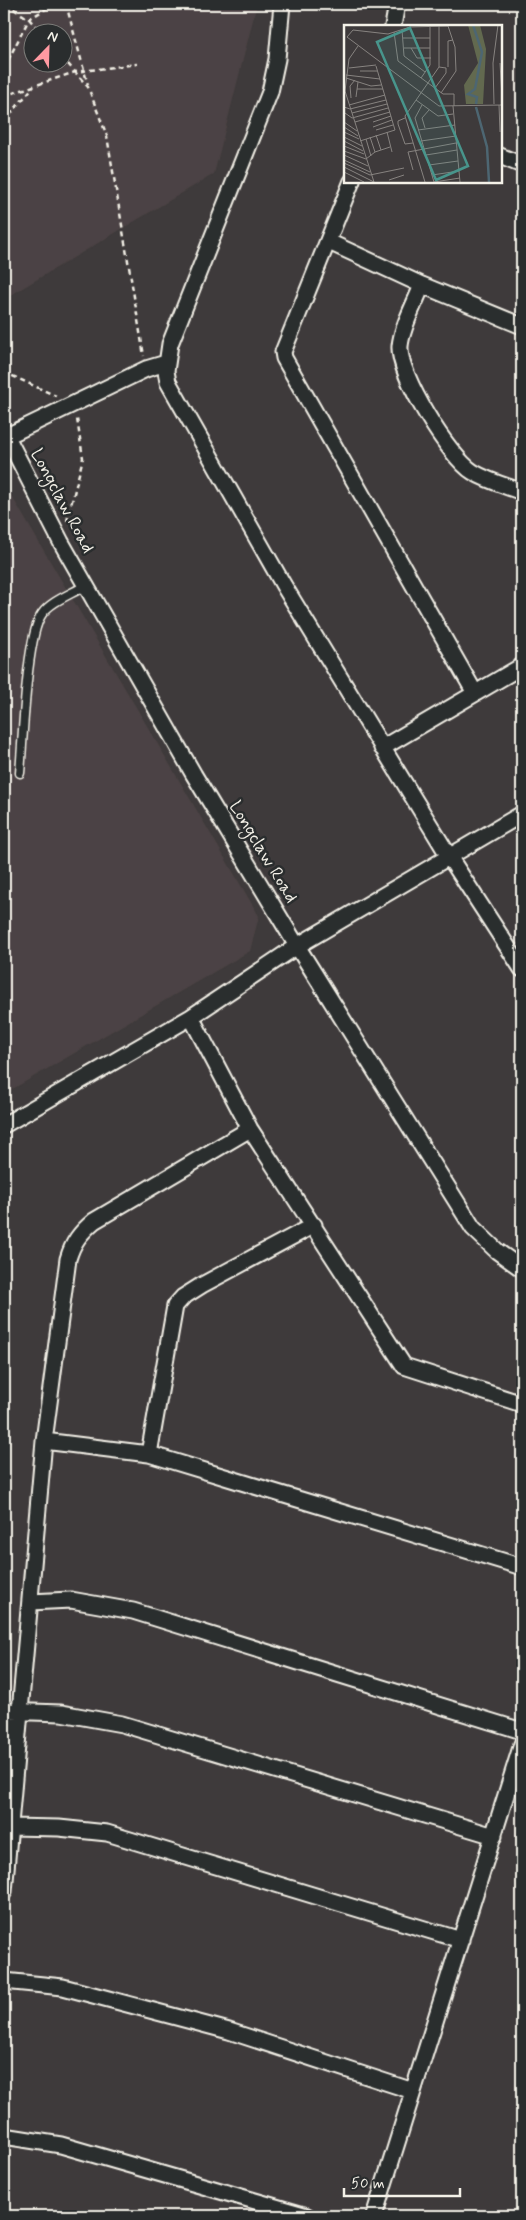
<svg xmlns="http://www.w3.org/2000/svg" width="526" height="2220" font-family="Mynerve,sans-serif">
<rect width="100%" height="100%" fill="#3e3a3b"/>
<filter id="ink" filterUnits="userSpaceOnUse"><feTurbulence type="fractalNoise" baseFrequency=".02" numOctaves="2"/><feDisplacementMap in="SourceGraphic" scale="10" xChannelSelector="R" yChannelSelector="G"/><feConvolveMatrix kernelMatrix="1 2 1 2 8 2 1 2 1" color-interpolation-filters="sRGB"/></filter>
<g filter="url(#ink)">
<path fill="#4c4344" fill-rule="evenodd" d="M4,4H257L214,174L4,299ZM32,32H62V62H32Z
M4,483L259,916L250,951L4,1094Z"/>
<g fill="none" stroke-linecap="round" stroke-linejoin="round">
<defs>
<path id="service" d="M20,773C23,741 26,636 42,614C51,601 72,594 86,585"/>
<path id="minor" d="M282,4L277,59L270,92L170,344L166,371L168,382L284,586L450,858L522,969
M393,26L397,4
M500,156L522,165
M352,181L283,352L284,358L475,693
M329,242L422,285L522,326
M422,285C415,304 402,326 400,346C398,375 449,457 473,472C488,481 506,486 522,492
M4,431L61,542L194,775L297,946L473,1228L497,1251L522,1269
M7,436L146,369L166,363
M382,748L522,666
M191,1017L250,1129L404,1366L522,1404
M4,1125L191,1017L297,946L522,814
M44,1441L149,1454L522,1567
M149,1454L175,1306L183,1297L202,1285L314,1225
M30,1602L71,1600L133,1611L522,1731
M4,1711L61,1713L122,1724L494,1836
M10,1827L59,1828L107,1833L461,1940
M4,1892L44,1441L68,1259C73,1242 80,1233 94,1221L250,1129
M4,1981L63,1987L229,2031L413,2091
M4,2136L61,2145L307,2216
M374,2216L522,1744"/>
</defs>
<use href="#service" stroke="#f4f1e8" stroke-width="11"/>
<use href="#minor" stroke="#f4f1e8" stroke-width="19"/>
<path stroke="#f4f1e8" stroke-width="2.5" stroke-dasharray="5 4" stroke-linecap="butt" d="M6,4L29,19L41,32
M66,4L88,85
M62,57L88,87L107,136L144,356
M4,68L29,19L54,4
M4,96L75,72L137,64
M4,122L33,87
M4,372L56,396
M67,521L83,458L77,419"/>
<use href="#service" stroke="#2a2d2e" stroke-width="8"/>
<use href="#minor" stroke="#2a2d2e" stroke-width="15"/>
</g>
</g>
<g text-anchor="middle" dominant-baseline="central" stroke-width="5" stroke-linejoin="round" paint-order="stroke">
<g font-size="18" fill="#f4f1e8" stroke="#2a2d2e">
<text transform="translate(62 501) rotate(62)">Longclaw Road</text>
<text transform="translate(263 852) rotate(59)">Longclaw Road</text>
</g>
</g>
<g transform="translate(344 25)">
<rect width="158" height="158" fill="#3e3a3b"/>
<path d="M124,0H136L142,24L139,79H122L120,60L134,38Z" fill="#62694f"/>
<path fill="none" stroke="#4d6672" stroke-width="2.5" d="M129,0L138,27L131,64L124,69L133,72L132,79M132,82L143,122L145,157"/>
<path fill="none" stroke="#878380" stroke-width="1" d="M58,5L60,31L81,47M50,7L54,36L99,69H110V81M59,13H86M14,21L5,34L1,66L30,157M60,23H86M67,23L73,33H87M156,38L158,72M104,42V16L109,15M5,43L32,40M16,46H33M2,50L36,54M2,53L27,61L37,60M77,53L86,40V2M91,63L102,48V43L95,42M13,64H39M97,68L112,46L111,22L104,1L66,2L44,9L9,5L3,12L95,81L158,80M12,72L14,57M7,73L6,61L11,55M72,75L94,91L109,89M150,79L149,38L154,0M5,80L41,70M78,80L71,93L90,157M155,80L156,107M109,81L116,157M0,82L6,84L42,75M1,88L8,93L44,83M8,88L43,79M61,93L54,96V99L61,119L69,118M0,97L13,106M11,97L46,87M29,97L47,91M0,102L14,111M29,102L48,95M81,103L78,93L85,85M32,105L49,100M74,105L111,100M0,107L15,114M43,107L48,127M32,110L37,125M0,112L18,121M26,112L31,127M22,114L27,131M0,116L19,126M16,116L51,105L32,41M77,116L112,111M0,121L20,129M0,126L22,134L31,127L46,122M0,130L24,141M82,130L113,125M0,135L26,147M0,138L26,150L60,143M85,140L114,136M0,142L30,157M69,145L64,127L112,118M0,147L20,157M88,150L115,146M45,155L60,150M81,157L61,91L95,42V0M90,157L116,153"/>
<path fill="#48958c" fill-opacity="0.15" stroke="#48958c" stroke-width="2.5" d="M66,3L124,141L92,155L33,17Z"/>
<rect width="158" height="158" fill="none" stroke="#f4f1e8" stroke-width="2.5"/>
</g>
<rect width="526" height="2220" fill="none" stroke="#2a2d2e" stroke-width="20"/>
<rect x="10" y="10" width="506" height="2200" fill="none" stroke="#f4f1e8" stroke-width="2" filter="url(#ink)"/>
<g transform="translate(48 48) rotate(23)"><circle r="24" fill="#2a2d2e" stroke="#7b7b78"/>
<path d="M0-4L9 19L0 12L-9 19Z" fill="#ff9aa2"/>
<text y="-8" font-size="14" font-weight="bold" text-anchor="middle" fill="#f4f1e8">N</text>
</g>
<path d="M344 2188v8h116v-8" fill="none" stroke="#f4f1e8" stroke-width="2.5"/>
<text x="351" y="2188" font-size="15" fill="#f4f1e8" stroke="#2a2d2e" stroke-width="4" paint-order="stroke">50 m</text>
</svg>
